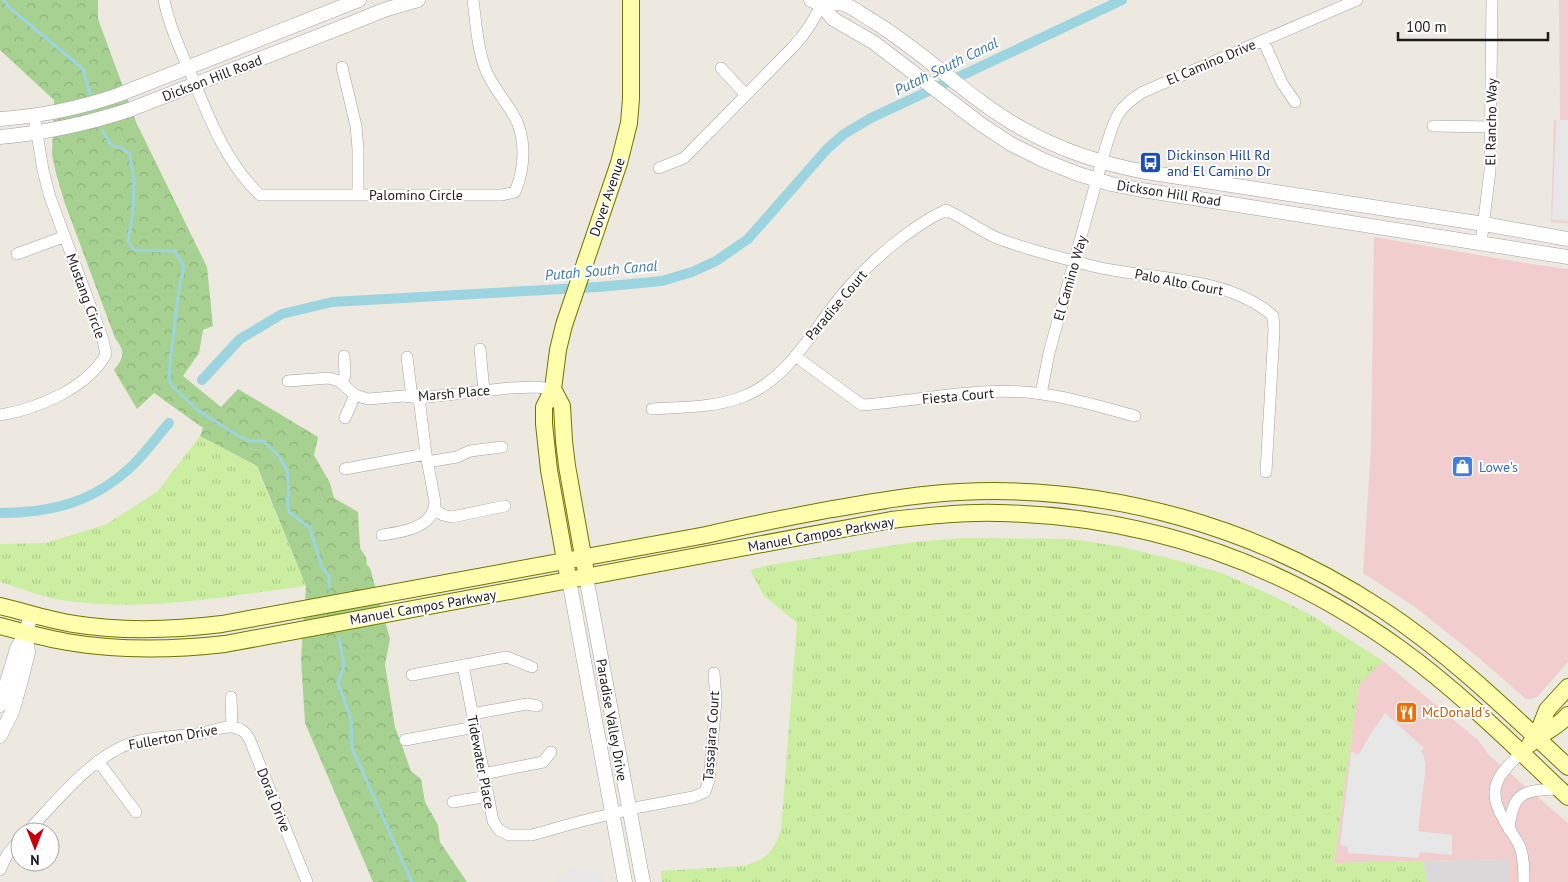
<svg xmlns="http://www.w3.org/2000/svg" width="1568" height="882" font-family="'PT Sans',sans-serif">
<defs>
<pattern id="grass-tufts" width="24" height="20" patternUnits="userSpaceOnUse" patternTransform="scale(1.25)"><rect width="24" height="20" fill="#cbeea0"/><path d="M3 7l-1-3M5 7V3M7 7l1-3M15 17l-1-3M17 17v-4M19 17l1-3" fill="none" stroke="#aecc89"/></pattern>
<pattern id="forest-crowns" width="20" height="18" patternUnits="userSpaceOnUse" patternTransform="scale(1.25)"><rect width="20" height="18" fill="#a7d191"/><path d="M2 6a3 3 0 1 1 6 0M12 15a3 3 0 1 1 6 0" fill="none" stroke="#8fb37c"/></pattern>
</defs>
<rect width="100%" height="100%" fill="#eee9e0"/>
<path fill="#dad8d8" d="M1510,859V882H1427L1423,861Z"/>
<path fill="#f1cdcd" d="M1559,0H1568V223L1551,222L1554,120H1560Z
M1374,237L1531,264L1568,269V662L1537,697L1531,699H1526L1479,658L1415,607L1363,573L1371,447Z
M1383,661L1478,740L1489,755L1568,823V882H1510L1509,859L1334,863L1359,684Z"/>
<path fill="url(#grass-tufts)" d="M200,436L256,466L306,586C226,596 143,613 62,600C42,597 20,588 0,582V544L46,543L107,524L158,491Z
M964,538L1070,539L1118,546L1176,560L1222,573L1271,595L1311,615L1383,661L1359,684L1334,863L1423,861L1427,882H662L661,871L744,866L760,860L768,854L775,845L781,830L797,623L764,596L750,570L769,565L914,542Z"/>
<path fill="url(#forest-crowns)" d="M0,0H98V19L136,122L207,267L213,326L203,330L199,353L183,376L221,407L238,389L318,437L314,455L330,483L334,498L358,512L360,548L366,557L367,565L370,568L390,639L385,665L395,727L411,771L421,779L425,802L438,825L440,842L467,882H373L305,723L301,659L306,586L257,466L200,436L203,428L154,393L137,409L114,370C125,356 125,352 115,338L64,201L56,173L52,155L54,100L0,50Z"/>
<path fill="#e7e7e7" d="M1556,120H1568V221L1552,220Z
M1385,713L1424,748L1421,752L1423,754L1426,765L1418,831L1452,835V855L1420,852L1419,858L1348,853V847L1340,845L1351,752L1359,754L1372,732Z
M586,868L596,872L603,878L604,882H556L559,876L566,870Z"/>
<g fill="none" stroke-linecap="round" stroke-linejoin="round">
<path stroke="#9cd5e0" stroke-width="3" d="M4,0L10,8L83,69L90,94
M102,130L112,146L120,147L130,154L134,181L133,213L128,241L134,250L175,251L184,267L179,289L171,355L169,375L171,385L199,411L237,435L249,441H263L278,455L287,470L289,491L287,501L289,512L310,528L321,565L329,577V588
M339,638L344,665L338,683L351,719L352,748L412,882"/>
<path stroke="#9cd5e0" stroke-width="10" d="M202,380L240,339L282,314L332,302L598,287L662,281L692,272L716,261L748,239L827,149L844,134L871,118L918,96L1122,0
M0,513C52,513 95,502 134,464C146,452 157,437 169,423"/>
<defs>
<path id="minor" d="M164,0C169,25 180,49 190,72C208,115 225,162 260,195H502L515,192C525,168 527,137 513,114C504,99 491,85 485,68C477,47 476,22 473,0
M1263,40L1282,83L1295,102
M342,67L356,126L358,149V195
M721,68L746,95
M1433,126L1491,127
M659,168L684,158L793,47C806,33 816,18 823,0
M1481,243L1490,171L1492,0
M17,254L63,237
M480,349L484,391
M795,356L862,405C921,401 982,385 1042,394C1074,398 1105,408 1135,416
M407,357L412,397
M288,381L329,378L339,381L355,395L368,399L404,396L419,398L510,388L536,387L553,389
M342,384L345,375L344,356
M1041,394L1049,353L1105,150C1114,121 1115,109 1143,92L1357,0
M652,409C682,407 713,408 742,397C790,379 814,327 846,290C872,260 910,227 946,210C964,218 979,230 997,238C1027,250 1060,257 1092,266C1149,280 1227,275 1273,316L1274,330L1266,472
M0,415C37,409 88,388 106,354L103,340L50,197L43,170L34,115
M345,418L355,395
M427,462L457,457L470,451L502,447
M345,469L426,454
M434,509L443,515L452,517L505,506
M382,535C402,532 434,528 435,502L426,454L419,398
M463,665L493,821L499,830L509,835H532L578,822L640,807L693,797L705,792L709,780L716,701L714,673
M412,675L507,657L532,667
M231,697L232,727
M472,714L527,704L537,706
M405,740L475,727
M1521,753C1498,775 1485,789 1504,820C1509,829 1516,838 1520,847C1524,858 1524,870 1524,882
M98,761L136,812
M483,774L543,762L551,752
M453,802L488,796
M1509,829C1513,789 1525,791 1560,789
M27,832C56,802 94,753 135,742C155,736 176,737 196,734C210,733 228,722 241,730C244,731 247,735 249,738L307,882
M0,870L7,855L20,839"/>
<path id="tertiary" d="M811,0L821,4L833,19L873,42L982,125L1011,144L1043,160L1078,174L1111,184L1142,190L1568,257
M821,4C828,4 837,2 844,4C854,8 864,16 873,21C925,53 968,98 1021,128C1060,150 1102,164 1146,172L1484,224L1568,239
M0,119C41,116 80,108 118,95L359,0
M0,137C45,133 86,124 129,110L347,25L384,10L418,0
M586,577L643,882
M569,580L625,882
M0,705L17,649L26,633L31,614
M0,736L12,712L20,684L28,652L26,633"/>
<path id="secondary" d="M553,389L562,406L564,441L567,466L585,567
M567,571L549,470L544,424V407L553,389L558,350L564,325L619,163L629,123L631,99V0
M0,606C25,612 49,620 74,624C124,632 173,630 222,624L706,535C748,525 790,517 832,509C874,502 916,494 959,492C1109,484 1259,528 1383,610C1451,655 1509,712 1568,767
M0,626C22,632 45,638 67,642C120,651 172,650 225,644L891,520C927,516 963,512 998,513C1146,516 1282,563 1402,650C1461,693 1515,747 1568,797
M1536,738L1547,710L1568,687
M1530,744C1541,733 1557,728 1568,715"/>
</defs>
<use href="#minor" stroke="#a2a2a2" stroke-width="12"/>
<use href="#tertiary" stroke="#a2a2a2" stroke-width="15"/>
<use href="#secondary" stroke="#6f7500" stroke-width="18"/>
<use href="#minor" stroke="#fff" stroke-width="11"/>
<use href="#tertiary" stroke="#fff" stroke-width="14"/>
<use href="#secondary" stroke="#fffead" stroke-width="16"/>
</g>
<defs>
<symbol id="bus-square" viewBox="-11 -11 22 22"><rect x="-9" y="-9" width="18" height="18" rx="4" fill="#1a4fb4" stroke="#fff"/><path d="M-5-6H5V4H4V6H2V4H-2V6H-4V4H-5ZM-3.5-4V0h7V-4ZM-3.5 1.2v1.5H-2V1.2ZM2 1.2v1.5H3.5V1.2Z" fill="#fff"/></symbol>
<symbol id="shop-square" viewBox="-11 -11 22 22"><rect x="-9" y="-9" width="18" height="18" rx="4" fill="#3f7fe0" stroke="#fff"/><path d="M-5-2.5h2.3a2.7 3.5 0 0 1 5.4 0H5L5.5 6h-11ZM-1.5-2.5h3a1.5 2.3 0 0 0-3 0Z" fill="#fff"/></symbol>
<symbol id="restaurant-square" viewBox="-11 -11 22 22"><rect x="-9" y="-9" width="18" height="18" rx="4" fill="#e8710a" stroke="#fff"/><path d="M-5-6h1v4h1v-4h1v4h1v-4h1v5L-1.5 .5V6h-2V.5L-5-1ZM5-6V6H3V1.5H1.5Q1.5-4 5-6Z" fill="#fff"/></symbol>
</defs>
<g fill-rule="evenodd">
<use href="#bus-square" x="1138" y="150" width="25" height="25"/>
<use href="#shop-square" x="1450" y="454" width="25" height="25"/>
<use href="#restaurant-square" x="1394" y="700" width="25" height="25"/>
</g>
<g text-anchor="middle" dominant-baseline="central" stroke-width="4" stroke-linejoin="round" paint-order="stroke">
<g font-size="14" fill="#1b1b1b" stroke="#fff">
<text transform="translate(1211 62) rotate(-23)">El Camino Drive</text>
<text transform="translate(212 78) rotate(-21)">Dickson Hill Road</text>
<text transform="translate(1491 122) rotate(-89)">El Rancho Way</text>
<text transform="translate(1169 193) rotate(9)">Dickson Hill Road</text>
<text x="416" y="195">Palomino Circle</text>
<text transform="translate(607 197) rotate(-71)">Dover Avenue</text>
<text transform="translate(1070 278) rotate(-74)">El Camino Way</text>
<text transform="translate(1179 282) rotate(11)">Palo Alto Court</text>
<text transform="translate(86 296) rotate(70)">Mustang Circle</text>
<text transform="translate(836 305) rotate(-50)">Paradise Court</text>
<text transform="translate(454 393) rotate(-5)">Marsh Place</text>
<text transform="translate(958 396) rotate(-5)">Fiesta Court</text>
<text transform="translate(821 534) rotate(-10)">Manuel Campos Parkway</text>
<text transform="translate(423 607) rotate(-10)">Manuel Campos Parkway</text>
<text transform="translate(612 720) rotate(80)">Paradise Valley Drive</text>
<text transform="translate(711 736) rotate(-86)">Tassajara Court</text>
<text transform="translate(173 737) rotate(-10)">Fullerton Drive</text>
<text transform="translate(481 762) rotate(79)">Tidewater Place</text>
<text transform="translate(274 800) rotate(68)">Doral Drive</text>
</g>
<g font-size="14" fill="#164399" stroke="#fff" text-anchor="start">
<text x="1167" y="155">Dickinson Hill Rd<tspan x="1167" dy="16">and El Camino Dr</tspan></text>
</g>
<g font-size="14" fill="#366cbe" stroke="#fff" text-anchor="start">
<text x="1479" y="467">Lowe's</text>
</g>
<g font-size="14" fill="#c56008" stroke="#fff" text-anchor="start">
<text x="1422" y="712">McDonald's</text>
</g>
<g font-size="15" font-style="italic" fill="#3f7aaa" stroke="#fff">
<text transform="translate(946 66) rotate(-26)">Putah South Canal</text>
<text transform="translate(601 270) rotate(-5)">Putah South Canal</text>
</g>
</g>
<g transform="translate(35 847) rotate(180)"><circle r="24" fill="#ffffff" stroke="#a4a4a4"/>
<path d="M0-4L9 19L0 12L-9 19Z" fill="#c7000c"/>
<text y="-8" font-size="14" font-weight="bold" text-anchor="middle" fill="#1b1b1b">N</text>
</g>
<path d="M1398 32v8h150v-8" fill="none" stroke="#1b1b1b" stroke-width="2.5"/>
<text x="1406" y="32" font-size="15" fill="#1b1b1b" stroke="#ffffff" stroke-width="4" paint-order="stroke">100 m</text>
</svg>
